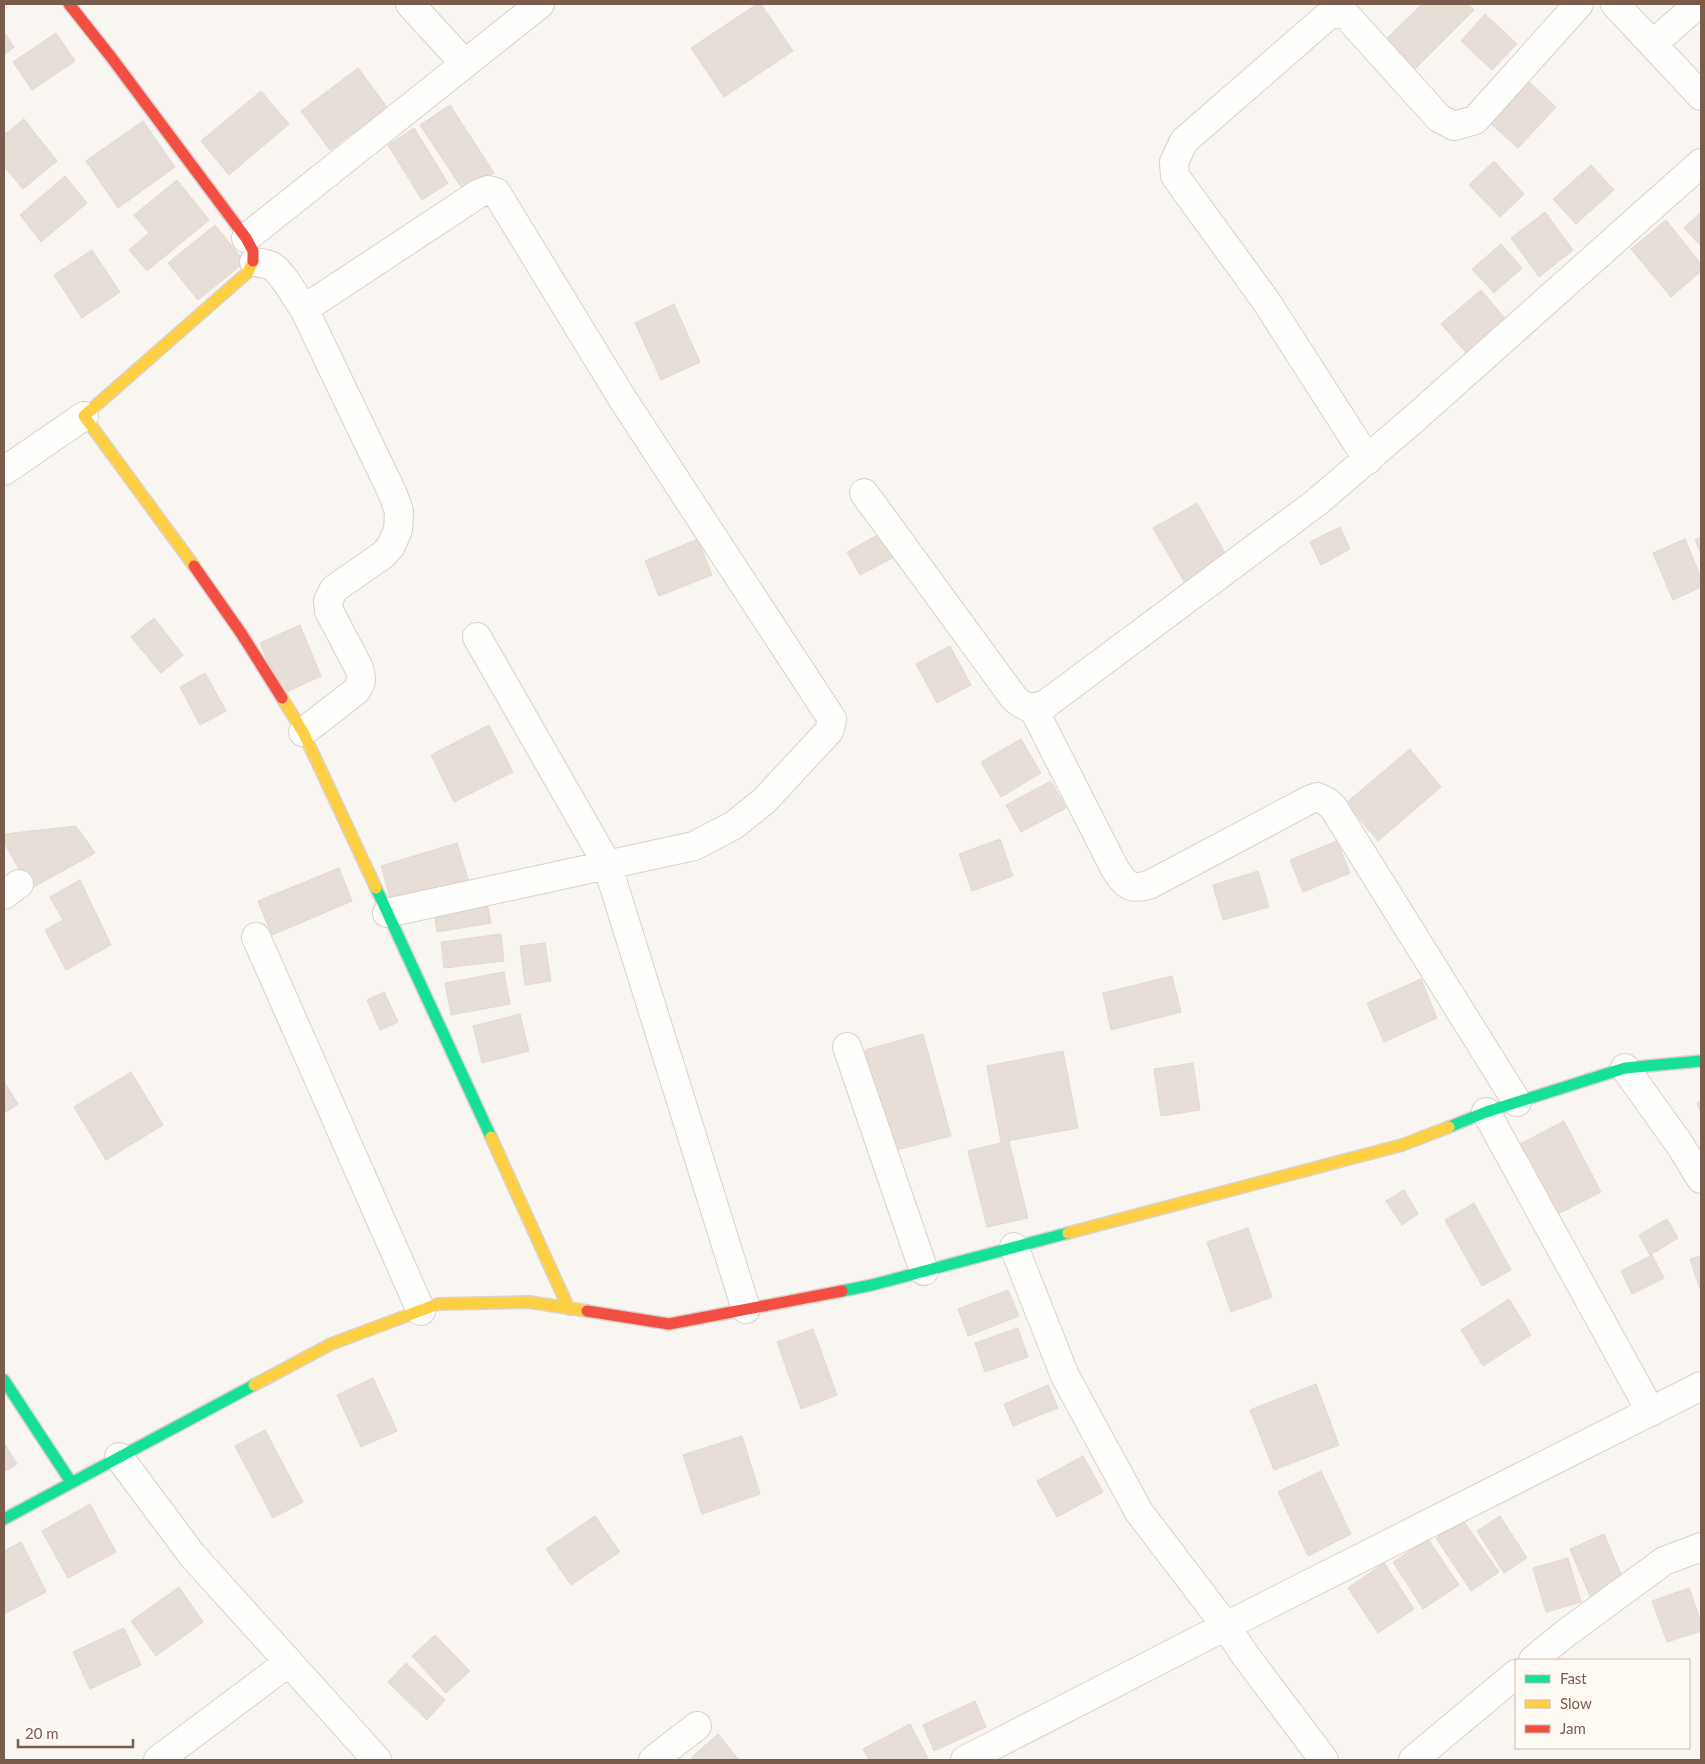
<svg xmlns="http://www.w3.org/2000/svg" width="1705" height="1764" font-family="Lato,sans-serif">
<rect width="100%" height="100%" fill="#f9f5f0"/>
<path fill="#e6ded7" stroke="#e2d8d2" d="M757,4H761L793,51L724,97L691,48Z
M1422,4H1468L1474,10L1410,74L1381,44Z
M1485,14L1517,44L1492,70L1461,41Z
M4,32L14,47L4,55Z
M56,33L75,61L32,90L13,62Z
M358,68L387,107L330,150L301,111Z
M1527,80L1556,107L1518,148L1489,122Z
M261,91L289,124L229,175L201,141Z
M450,105L494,173L465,193L420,125Z
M24,119L57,161L23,189L4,166V135Z
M143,121L175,167L118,208L86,161Z
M414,128L448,183L422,200L388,145Z
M1494,161L1524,194L1500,217L1469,185Z
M1591,165L1614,190L1576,224L1553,199Z
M65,176L87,203L41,242L20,215Z
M177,180L209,220L147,271L129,250L149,233L134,215Z
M1545,212L1573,250L1539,277L1511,238Z
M1701,212V246L1684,228Z
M1666,220L1701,264V271L1671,297L1631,249Z
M215,225L245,262L198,300L168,263Z
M1501,244L1522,268L1494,293L1472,269Z
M92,250L120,292L82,318L54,275Z
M1481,290L1507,321L1468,355L1441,324Z
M674,304L700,362L661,380L635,323Z
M1197,503L1232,565L1189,590L1153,528Z
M1340,527L1350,549L1321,565L1310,542Z
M883,532L896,556L860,575L847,552Z
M1701,537V554L1695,540Z
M698,539L712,575L659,596L645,561Z
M1685,539L1701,578V587L1673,600L1653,553Z
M154,618L183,655L161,673L131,637Z
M300,625L321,676L282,694L260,643Z
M950,646L971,685L937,703L916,664Z
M205,673L226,711L200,725L180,687Z
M489,725L513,772L454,802L431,755Z
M1021,739L1041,773L1001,797L981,762Z
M1410,749L1441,787L1378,841L1346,803Z
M1051,781L1066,808L1021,832L1006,805Z
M76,826L95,853L30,889L4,842V834Z
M1000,839L1013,876L972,891L959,854Z
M1337,841L1350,873L1303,892L1290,860Z
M457,843L470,885L393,909L381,866Z
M339,868L352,901L272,935L258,901Z
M1258,871L1269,907L1223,920L1213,885Z
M80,880L111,945L66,970L45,930L63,920L50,897Z
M487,903L491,923L437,932L434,911Z
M501,934L504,961L444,968L441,942Z
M545,943L551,981L525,985L520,946Z
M504,972L510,1004L451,1015L445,983Z
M1172,976L1181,1012L1111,1030L1103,993Z
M1421,979L1437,1018L1384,1042L1367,1003Z
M384,992L398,1022L380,1030L367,1000Z
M520,1014L529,1051L482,1063L473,1026Z
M923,1034L951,1136L892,1151L865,1050Z
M1063,1051L1078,1128L1001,1142L987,1066Z
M1193,1063L1200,1110L1161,1116L1154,1069Z
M131,1072L163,1125L106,1160L74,1107Z
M4,1082L18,1104L4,1113Z
M1701,1101V1113L1697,1103Z
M1564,1121L1601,1192L1556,1215L1520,1144Z
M1009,1141L1028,1218L987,1227L968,1151Z
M1404,1190L1418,1214L1402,1225L1386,1201Z
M1474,1203L1511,1270L1482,1286L1445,1220Z
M1667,1219L1678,1238L1650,1255L1639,1235Z
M1248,1228L1272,1297L1231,1312L1207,1242Z
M1652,1255L1664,1278L1632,1294L1621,1271Z
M1701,1256V1292L1690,1259Z
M1008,1290L1019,1316L968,1336L958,1309Z
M1509,1299L1531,1335L1483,1366L1461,1330Z
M1018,1328L1028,1357L985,1372L975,1343Z
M813,1329L837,1395L801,1409L777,1342Z
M373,1378L397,1431L361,1447L337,1395Z
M1316,1384L1339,1445L1274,1470L1250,1410Z
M1048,1385L1058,1408L1013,1426L1004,1404Z
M265,1430L303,1502L273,1518L235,1446Z
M742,1436L760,1494L702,1514L683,1455Z
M4,1443L17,1464L4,1472Z
M1083,1456L1103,1492L1057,1517L1037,1481Z
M1321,1471L1351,1534L1308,1556L1278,1492Z
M90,1504L116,1552L68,1578L42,1531Z
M595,1516L620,1552L571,1585L546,1549Z
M1500,1516L1527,1558L1504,1573L1477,1531Z
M1463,1520L1499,1572L1471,1591L1436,1538Z
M1604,1534L1626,1586L1592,1601L1570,1549Z
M1428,1539L1459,1585L1423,1609L1393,1562Z
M21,1542L46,1592L4,1614V1551Z
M1568,1558L1581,1602L1546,1612L1533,1568Z
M1384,1563L1414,1609L1378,1633L1348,1588Z
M179,1587L203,1622L156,1656L131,1621Z
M1689,1588L1701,1622V1631L1667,1642L1652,1601Z
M124,1628L141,1665L90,1689L73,1652Z
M435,1635L470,1671L446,1693L412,1656Z
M406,1663L445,1700L427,1720L388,1682Z
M975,1701L986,1727L934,1751L923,1725Z
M910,1724L929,1760H869L863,1749Z
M718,1734L739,1760H694L692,1757Z"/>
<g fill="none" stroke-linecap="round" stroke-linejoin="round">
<defs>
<path id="street" d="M410,4L465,64
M1615,4L1701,96
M1653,44L1698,4
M246,238L540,4
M254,262C260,263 268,263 273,267C284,275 296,298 304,309L392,492L399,511L398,530L391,546L383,555L334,589L328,601L329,611L359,668C362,678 362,682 356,691L303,732
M304,309L478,194L488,190L496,192L622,398L832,719L829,731L764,801L734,825L694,846L387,913
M1368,460L1266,301L1175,176L1174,162L1184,141L1331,13L1346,15L1439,118L1454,126L1475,120L1579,4
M4,471L84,416
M864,493L1014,698C1026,709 1031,709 1046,704L1317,502L1415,418L1701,163
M477,637L607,864L746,1309
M1033,708L1115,869C1125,885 1130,890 1149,885L1309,800L1317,797L1326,801L1333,807L1517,1102
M4,895L19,884
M256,937L421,1311
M847,1047L924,1271
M1625,1068L1680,1145L1701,1179
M1486,1112L1651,1412
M1014,1247L1065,1376L1139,1512L1226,1626L1245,1655L1324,1760
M119,1457L192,1555L377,1760
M1533,1660L1566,1633L1664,1561L1701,1547
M158,1760L289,1662
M653,1760L697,1726
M965,1760L1226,1626L1701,1386
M1413,1760L1516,1674"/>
<path id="fast" d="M376,888L491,1137
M1449,1127L1486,1112L1625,1068L1701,1061
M842,1291L872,1285L1068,1233
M4,1380L71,1482
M4,1519L254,1385"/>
<path id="slow" d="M194,566L84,416L248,272L253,261
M282,698L303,732L376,888
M491,1137L569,1309
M1068,1233L1402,1145L1449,1127
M254,1385L331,1344L438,1304L529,1302L587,1311"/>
<path id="jam" d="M69,4L111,57L246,238L253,251V261
M194,566L241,633L282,698
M587,1311L669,1324L842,1291"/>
</defs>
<use href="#street" stroke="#d7d1cb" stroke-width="30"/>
<use href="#fast" stroke="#d9d2cb" stroke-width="14"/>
<use href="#slow" stroke="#d9d2cb" stroke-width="14"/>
<use href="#jam" stroke="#d9d2cb" stroke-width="14"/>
<use href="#street" stroke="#fefefd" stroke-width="28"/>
<use href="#fast" stroke="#16e098" stroke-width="11"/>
<use href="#slow" stroke="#ffcf43" stroke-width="11"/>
<use href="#jam" stroke="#f24e42" stroke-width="11"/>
</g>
<rect width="1705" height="1764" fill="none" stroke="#7a5c4d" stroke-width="10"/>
<rect x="1515" y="1659" width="175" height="90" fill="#fffaf3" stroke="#cabbb1"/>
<rect x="1525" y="1675" width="25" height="8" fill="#16e098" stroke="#cabbb1"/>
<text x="1560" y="1684" font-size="15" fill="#7a5c4d">Fast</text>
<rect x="1525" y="1700" width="25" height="8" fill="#ffcf43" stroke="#cabbb1"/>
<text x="1560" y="1709" font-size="15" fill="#7a5c4d">Slow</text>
<rect x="1525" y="1725" width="25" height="8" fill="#f24e42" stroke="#cabbb1"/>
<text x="1560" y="1734" font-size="15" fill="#7a5c4d">Jam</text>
<path d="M18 1739v8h115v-8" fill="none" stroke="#7a5c4d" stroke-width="2.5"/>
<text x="25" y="1739" font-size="15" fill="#7a5c4d" stroke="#fffaf3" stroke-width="4" paint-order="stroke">20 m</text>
</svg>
